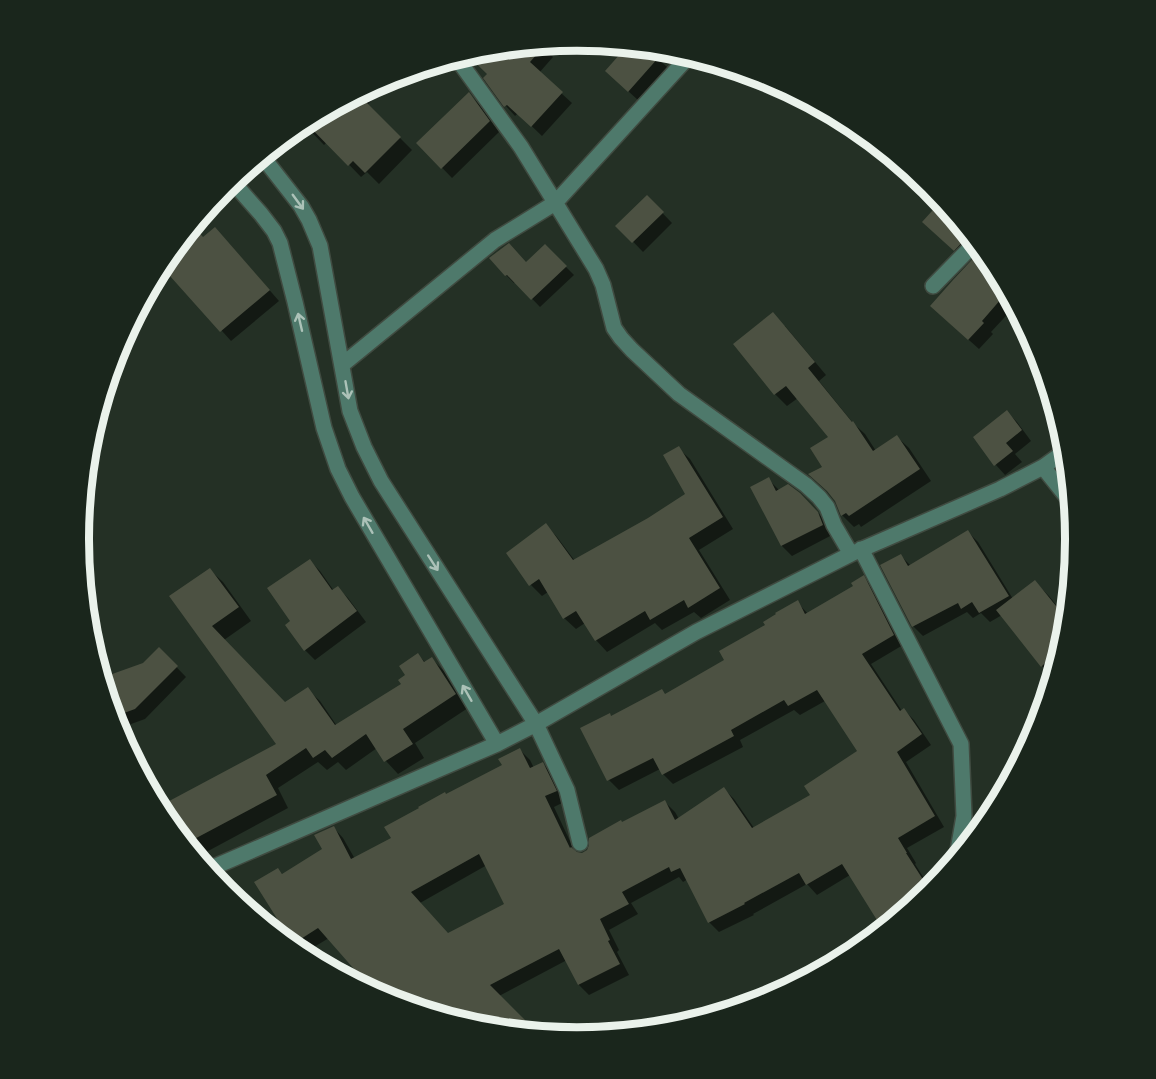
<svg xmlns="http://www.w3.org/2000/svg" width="1156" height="1079" font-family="Poppins,sans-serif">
<rect width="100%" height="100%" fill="#243025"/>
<path fill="#0007" fill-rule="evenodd" d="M562,42L551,55L553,57L539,73L572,103L542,136L518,113L515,116L506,106L485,78L489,75L466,55L481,50Z
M646,47L668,68L639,101L617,81Z
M401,74L367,105L412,150L379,184L367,172L361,177L327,142L324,145L303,123L387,78Z
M469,94L479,104L499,132L452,178L418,143Z
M647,197L672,223L643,252L618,226Z
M942,201L979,246L965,260L934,232Z
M192,227L203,239H225L279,301L231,341L162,264Z
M545,246L574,275L540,307L516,282L514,283L506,275L526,264Z
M983,251L993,263L1016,305L991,332L993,334L979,349L942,316L954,281Z
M785,326L826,375L819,381L853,423L865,434L876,451L897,437L909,448L931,481L861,527L859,524L854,527L842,515L825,467L830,437L798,398L787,406L775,394L735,345Z
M1007,412L1017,422L1031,441L1015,454L1022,462L1005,475L996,465Z
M678,448L690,459L733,529L699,550L730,600L701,618L694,612L662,630L655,623L607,652L596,640L585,623L576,629L564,618L548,592L542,596L531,585L546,525L557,537L575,561L648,519L687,495Z
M1070,464L1072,485L1061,472Z
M768,479L779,490L811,505L828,524L832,535L792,556L782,546L752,487Z
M968,532L978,542L1013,599L1035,582L1049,596L1069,621L1067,637L1055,678L1042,666L1002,615L990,622L981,613L973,618L967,612L923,636L913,626L882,566L901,556L911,566Z
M310,561L320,571L334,591L338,588L348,598L366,622L315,660L305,650L292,622Z
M210,570L223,582L251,621L224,640L285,704L307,689L320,701L337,726L403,684L418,655L426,663L432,659L445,672L468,708L415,743L424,758L398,774L386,761L377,748L346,770L338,762L327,770L318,762L278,788L288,808L197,857L163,816L159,809L278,744L172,597Z
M863,577L873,587L903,645L871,664L902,711L904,710L914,720L931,745L906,762L944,827L907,848L916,863L915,864L932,891L860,951L856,940L885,929L850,875L817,895L807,884L753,914L754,915L719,932L709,922L688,879L683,882L679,877L631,903L638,914L609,930L619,950L617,952L629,975L589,995L579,985L567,960L499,996L534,1031L532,1034L497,1030L465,1024L387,1000L347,979L356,969L329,938L304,953L294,943L278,869L283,875L324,850L333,827L343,838L355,859L393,839L446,796L504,766L520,750L530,760L534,768L543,764L553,774L566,801L554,807L576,854H582L622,824L664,801L675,812L679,819L724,789L734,799L754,828L812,796L859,752L825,701L800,715L794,710L740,740L743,747L673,784L663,774L660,769L619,790L609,780L612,718L666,695L726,660L797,602L808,614L855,586ZM487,865L506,905L449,935L420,903Z
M159,649L186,677L145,719L120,728L114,722L101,679L144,664Z
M1040,728L1039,731L1035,738L1032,733Z
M1027,754L1010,784L1002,770Z"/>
<path fill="#4c5142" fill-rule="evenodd" d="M546,44L530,62L563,92L531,127L507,105L504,107L483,78L487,74L466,54L481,50Z
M628,45L648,47L659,57L628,92L605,71Z
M469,92L490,121L441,169L416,143Z
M358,94L401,137L365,173L353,161L348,166L305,122Z
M647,195L664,212L632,243L615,226Z
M942,200L970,234L954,251L922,222Z
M193,226L203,237L215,227L270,290L220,332L161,266Z
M509,243L526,262L545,244L567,266L531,300L507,275L505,276L489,258Z
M982,249L993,263L1008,291L982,321L984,323L968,340L930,306L953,280Z
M773,312L815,362L808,368L852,422L853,421L873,451L897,435L920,469L849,516L846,513L841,516L835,501L827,491L808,474L822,467L810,448L828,437L786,386L774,395L733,344Z
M1007,410L1022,430L1006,443L1013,451L994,466L973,437Z
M679,446L723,517L689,538L720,588L688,608L684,600L650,620L645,611L595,641L576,611L563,619L539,579L529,586L506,553L546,523L573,560L648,518L685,494L663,455Z
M769,477L776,491L788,484L800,493L818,512L823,525L781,546L750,487Z
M968,530L1009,596L979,613L972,602L961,609L958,603L912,627L880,565L901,554L908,566Z
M310,559L332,590L338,586L357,611L304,651L285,625L290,621L267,588Z
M210,568L239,607L212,626L285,702L308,687L335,725L401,684L398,680L405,675L399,666L418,653L424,662L432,657L456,694L403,729L413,744L384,762L366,734L332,758L325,750L313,758L306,748L266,775L277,795L185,844L163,816L158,807L276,744L169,596Z
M864,575L894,635L862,654L900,711L904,708L922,734L897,752L935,816L898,838L907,853H906L931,892L880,925L842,864L806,885L799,873L744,903L745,904L708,923L680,868L671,872L669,867L622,892L629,904L600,919L610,940L608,941L620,964L578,985L559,949L490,985L525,1020L513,1032L480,1029L388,1001L345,978L354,969L318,928L293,944L254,882L278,868L282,874L322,849L314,835L334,826L351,859L391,838L384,827L419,808L418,807L445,792L446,794L502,765L498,759L520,748L530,768L543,762L557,791L545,796L570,848L571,847L577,852L582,853L587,850L589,845V838L621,820L622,822L665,800L675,820L724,787L752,828L810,795L804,786L857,751L817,690L788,706L784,700L731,730L734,736L662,775L653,758L607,781L580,728L610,713L611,716L662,689L665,694L724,660L719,651L765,625L763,622L776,614L775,613L798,600L805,614L853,586L851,583ZM479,854L504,904L448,933L411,892Z
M1035,580L1069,622L1067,637L1056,675L1046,662L1041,667L996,610Z
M159,647L178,666L135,709L113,717L101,678L143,663Z"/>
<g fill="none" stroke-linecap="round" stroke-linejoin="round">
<defs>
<path id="minor" d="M456,57L521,147L596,269L603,285L614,328L621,338L632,350L679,394L806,485L819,497L827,507L834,525L851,554
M262,156L301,206L309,220L320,246L350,411L364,447L381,481L536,724L567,790L580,843
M232,181L261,214L274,231L280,243L295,302L324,428L338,469L352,497L497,744
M933,286L976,242
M342,365L495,240L555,203L690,55
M1043,467L1074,506
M861,549L961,744L964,816L956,862
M207,870L497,744L536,724L696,632L851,554L1000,489L1043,467L1068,449"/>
</defs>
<use href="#minor" stroke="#404b41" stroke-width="18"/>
<use href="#minor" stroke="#4e796b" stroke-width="15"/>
</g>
<defs><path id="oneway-shaft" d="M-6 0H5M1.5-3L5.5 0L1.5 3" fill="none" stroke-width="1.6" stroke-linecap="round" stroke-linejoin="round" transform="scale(1.5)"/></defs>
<g stroke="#acc2b8">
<use href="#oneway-shaft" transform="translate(298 202) rotate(54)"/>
<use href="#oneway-shaft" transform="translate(300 322) rotate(-103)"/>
<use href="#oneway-shaft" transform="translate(347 390) rotate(80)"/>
<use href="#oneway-shaft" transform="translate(368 525) rotate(-120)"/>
<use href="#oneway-shaft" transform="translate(433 563) rotate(57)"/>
<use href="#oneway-shaft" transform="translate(467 693) rotate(-120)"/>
</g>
<path d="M0 0H1156V1079H0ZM89 539a488 488 0 1 1 976 0a488 488 0 1 1-976 0Z" fill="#1a261c" fill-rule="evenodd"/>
<path fill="none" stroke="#eaf2eb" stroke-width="8" d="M89 539a488 488 0 1 1 976 0a488 488 0 1 1-976 0Z"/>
</svg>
